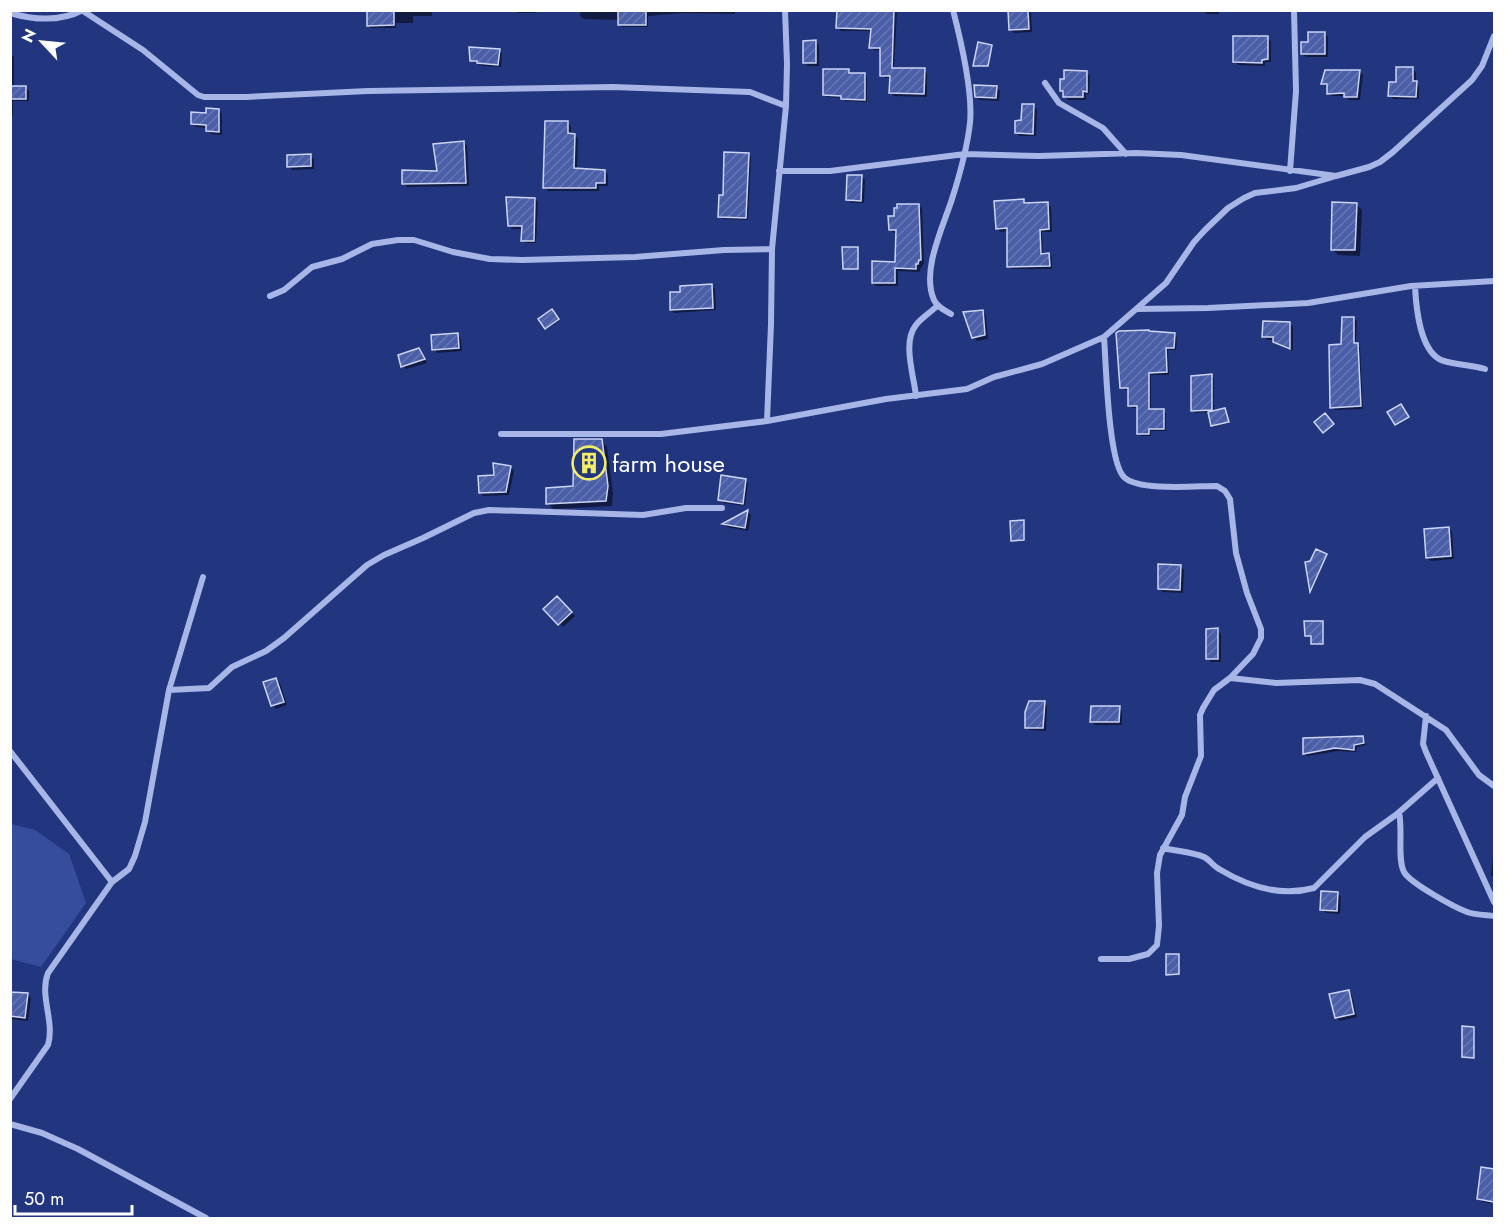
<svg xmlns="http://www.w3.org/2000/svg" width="1505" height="1229" font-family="Jost,sans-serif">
<defs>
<pattern id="building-hatch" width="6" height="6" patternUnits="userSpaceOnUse" patternTransform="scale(1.5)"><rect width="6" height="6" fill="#4b5ea8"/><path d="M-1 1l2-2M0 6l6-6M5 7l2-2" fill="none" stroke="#6676b5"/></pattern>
</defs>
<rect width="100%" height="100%" fill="#22357f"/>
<path fill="#364c9d" d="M11,824L35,830L69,854L86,903L41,967L11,959Z"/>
<path fill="#0007" d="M368,10H432V16H413V23H396V28H371L368,25Z
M515,10H536V13H518Z
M581,10H735V14L683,13L648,16V27H622L619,24V20L584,19L580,16Z
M838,10H897L894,69L924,70L927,73V97L894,96L891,93V78H885L882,75L881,51L874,50L871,47L872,31H841L838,28Z
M1010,10H1031L1032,32L1014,33L1010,29Z
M1219,10V14H1207L1203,10Z
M1325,33L1328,37V57H1306L1302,54Z
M1267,38L1271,41V62H1265V66L1238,65L1235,62Z
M816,42L819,45V66H808L805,63Z
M991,46L989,66L976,67L975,66Z
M499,50L502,53L501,67L482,66L471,60Z
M10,53L14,57V88H26L29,91V101H13V116H10Z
M1413,69L1416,73V83L1419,86V99H1393L1390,95L1397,84Z
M848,71L851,74H865L867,77V102L846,101L842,98L827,97L824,95Z
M1360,71L1363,75L1360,100H1349L1345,96H1332L1328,93V87L1322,83Z
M1087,73L1090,76L1089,94H1086V100H1068L1061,90Z
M996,87L1000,91L999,101L980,100L976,97Z
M1033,106L1037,109L1036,136H1020L1016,133Z
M219,110L222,114V135L211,134L207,128L196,127L193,124L207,115Z
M568,123L571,126V135H575L578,139L577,170L605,171L608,175V186H599V191H548L545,187Z
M464,143L467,146L469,186L407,187L404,184L439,172Z
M748,155L751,157L748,220L723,219L720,216L724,197Z
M310,156L314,159V169L292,170L289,166Z
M861,176L865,180L864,203H851L848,199Z
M535,199L538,202L536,243H526L523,240V229H513L509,226Z
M1024,201L1027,204L1047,203L1051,207L1052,232H1042L1043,255H1049L1052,258V269H1012L1009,266L1008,231L1000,232L997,228Z
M1356,204L1362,210L1360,256L1338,255L1332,249Z
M918,205L922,208L924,263L919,272L898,271V286H876L873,283L896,264L898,233H894L890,230L895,218Z
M711,286L715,289L716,310L674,313L671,310L682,294Z
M552,311L559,321L547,329L540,319Z
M983,312L986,316L988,339L977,341L974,337Z
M1354,318L1357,321L1356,344L1360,347L1363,409L1334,410L1332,407L1343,346Z
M1290,323L1293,327V351L1278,345L1273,340H1267L1264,337Z
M1174,334L1177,337L1176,350H1168L1169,375H1151V410H1163L1166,413V431H1151V436H1141L1138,433V408H1132L1129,405V390H1125L1122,387Z
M458,335L461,339L462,351L437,353L434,349Z
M422,354L427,363L406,369L403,366Z
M1211,375L1214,378V412L1225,410L1229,423L1214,427L1210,412L1195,413L1193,410Z
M602,441L607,447L613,493L612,506L553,509L548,503L575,487Z
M510,467L514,471L509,495L484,496L480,493L496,477Z
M746,481L748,483L745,506L723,503L720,500Z
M748,512L751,515L748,531L727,527L724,524Z
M1449,528L1452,532L1454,559L1431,561L1427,558Z
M1326,555L1327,556L1311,592L1307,564Z
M1181,566L1184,570L1183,593L1163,592L1160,589Z
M557,598L575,616L563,627L546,609Z
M1322,622L1324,644L1314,645L1313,637L1307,636Z
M1217,630L1221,634V662H1211L1208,659Z
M276,680L280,683L287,705L276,709L273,705Z
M1044,703L1047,706L1046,731L1030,730L1026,727Z
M1119,708L1122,711V725H1095L1092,721Z
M1362,737L1365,740L1366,745L1357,747L1356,752L1338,751L1307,756L1304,754V739Z
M1494,847V878L1491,875Z
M1337,893L1341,897L1340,914L1326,913L1322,910Z
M1348,991L1352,995L1357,1017L1340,1021L1336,1017Z
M10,993L28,995L31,998L28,1021L10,1019Z
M1474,1028L1475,1058H1464L1463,1056Z
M1483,1169L1494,1170V1204L1482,1202L1478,1199Z"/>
<path fill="url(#building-hatch)" stroke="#cbd4f5" stroke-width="1.5" d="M367,10H394V25L367,26Z
M618,10H646V25H618Z
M837,10H894L892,68H925L924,94L889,93L890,76H880V48H869L871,29L836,28Z
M1008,10H1028L1029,29L1009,30Z
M1308,32H1325V54H1301V42H1308Z
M1233,36H1268V59L1262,60V63L1233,62Z
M816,40V63H803V41Z
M978,42L992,45L988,66H973Z
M469,47L500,49L498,65L477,63V61H470Z
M1396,67H1413V81H1417L1416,97L1388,96L1389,82H1396Z
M823,69H849V73H865V100L841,99V96L823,95Z
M1064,70L1087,71V92L1083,91V97H1063V91H1060V79H1064Z
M1325,70H1360L1357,97H1344V93L1327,94V84H1321Z
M974,85L997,86L996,98L975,97Z
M10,86H26V99H10Z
M1022,104H1034L1033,134L1015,133V121L1021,120Z
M206,108L219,109V132L206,131V125L191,124V112L206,113Z
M545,121H568V133L575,134L574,168L605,170V183H596V188H543Z
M464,141L466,183L402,184V170L437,171L433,144Z
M724,152L749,153L746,218L718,217L719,195H723Z
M311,154V166L287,167V155Z
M847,175H862L861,201L846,200Z
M506,197L535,198L534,241H521L522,226H508Z
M1024,199V203L1048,202L1049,229L1040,230L1041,254L1049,253L1050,266L1007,267V228L996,229L994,201Z
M1332,202L1357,203L1355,250H1331Z
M897,204H919L921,260H919L918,264H916V269L895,268V283H872V261L895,262L896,230H889L888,216H894V208H897Z
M842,247H858V269H843Z
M712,284L713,308L670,310V292H680V286Z
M552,309L559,319L545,329L538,319Z
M983,310L985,335L972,338L963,312Z
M1342,317H1354V343H1358L1361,406L1330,408L1329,345L1341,344Z
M1263,321L1290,322V349L1273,342V337H1262Z
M1149,330V331L1175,333L1174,348H1166L1167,372L1149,373V409H1164V429H1149V434H1137V406H1128V388H1120L1116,333L1119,331Z
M458,333L459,348L432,350L431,335Z
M419,348L425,359L401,367L398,355Z
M1212,374V410L1191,411V376Z
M1401,404L1409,417L1395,425L1387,412Z
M1225,408L1229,422L1211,426L1208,412Z
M1325,413L1334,424L1323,433L1314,422Z
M574,439H602L608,486L606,501L546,504V488L573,486Z
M493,463L511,466L506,492L479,493L478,476L494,475Z
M721,475L746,479L743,504L718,500Z
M748,510L745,528L722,524Z
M1024,520V540L1011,541L1010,521Z
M1449,527L1451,556L1426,558L1424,529Z
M1316,549L1327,554L1310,592L1305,562L1310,561Z
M1158,564L1181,565L1180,590L1158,589Z
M557,596L572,612L558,625L543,609Z
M1304,621H1323V644H1311V636H1305Z
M1218,628V659H1206V629Z
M276,678L284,702L271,706L263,682Z
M1029,701H1045L1043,728H1025V712Z
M1091,706H1120L1119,722H1090Z
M1363,736L1364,743L1354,745V750L1335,748L1303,754V738Z
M1321,891L1338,892L1337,911L1320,910Z
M1166,954H1179V974L1166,975Z
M1349,990L1354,1014L1335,1018L1329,994Z
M10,992L28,993L25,1018L10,1016Z
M1462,1026L1474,1027V1058L1462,1057Z
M1481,1167L1494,1169V1202L1477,1199Z"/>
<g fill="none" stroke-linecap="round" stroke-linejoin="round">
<path stroke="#a7b5e7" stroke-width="6" d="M83,11L143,50L198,95L204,97H246L368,91L613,87L750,92L786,106
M10,13C34,20 60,22 83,10
M1045,83L1059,103L1103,128L1126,154
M779,171H830L965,154L1039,156L1136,153L1181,155L1336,176L1369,167L1380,162L1393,152L1472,80L1482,66L1494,36
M1290,171L1296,91L1294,10
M1415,286C1416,307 1420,354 1444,361C1457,365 1472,365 1485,369
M270,296L284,290L312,267L342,259L372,244L398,240H414L453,252L490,259L522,260L635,257L724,250L772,249
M1138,309L1208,308L1308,303L1411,286L1494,281
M951,314C944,310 937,307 934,300C921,271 943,227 952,199C960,174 967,149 970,123C973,93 961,41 953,10
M916,396C914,376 902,342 916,325C921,318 930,313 937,306
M767,421L771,324L772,249L786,106L787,64L785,10
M501,434H661L767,421L886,399L967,389L994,377L1042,364L1104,337L1166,283L1194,242L1205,230L1228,208L1244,198L1255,193L1296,188L1336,176
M1230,678L1276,683L1360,680L1375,684L1446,730L1479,775L1494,786
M169,690L209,688L232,667L266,651L284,638L367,565L384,555L423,538L474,513L489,510L643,515L686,508H722
M1426,716L1423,744L1426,752L1494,902
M10,751L112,882
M1399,812C1403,830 1397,859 1404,872C1410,883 1454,907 1467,912C1475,915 1486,915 1494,916
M1163,848C1175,851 1193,852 1204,857C1210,860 1213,866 1219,869C1247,886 1281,897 1314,888L1365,837L1397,814L1438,778
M1101,959H1129L1148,954L1157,945L1159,926L1157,873L1160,855L1182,815L1185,797L1201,756L1200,715L1203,708L1214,690L1230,678L1253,654L1261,638V629L1247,593L1236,553L1230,499L1225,491L1217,486C1196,486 1140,491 1125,478C1108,466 1106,361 1104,337
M10,1099L48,1045C55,1021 39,996 48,973L112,882L129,869L135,856L145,822L169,690L203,577
M10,1124L42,1133L78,1149L206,1218"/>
</g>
<defs>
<symbol id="building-ring" viewBox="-11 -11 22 22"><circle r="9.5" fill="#22357f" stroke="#f3ec69" stroke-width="1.5"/><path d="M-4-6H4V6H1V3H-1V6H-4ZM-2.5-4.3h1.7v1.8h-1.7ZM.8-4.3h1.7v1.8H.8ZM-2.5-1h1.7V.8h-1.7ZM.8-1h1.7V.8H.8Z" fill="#f3ec69"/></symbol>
</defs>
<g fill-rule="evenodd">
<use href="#building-ring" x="570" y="444" width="38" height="38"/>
</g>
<g text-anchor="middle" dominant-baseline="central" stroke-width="5" stroke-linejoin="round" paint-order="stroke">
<g font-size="24" fill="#fff" stroke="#22357f" text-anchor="start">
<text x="612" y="463">farm house</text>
</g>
</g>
<rect width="1505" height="1229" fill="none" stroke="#ffffff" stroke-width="24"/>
<g transform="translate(42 42) rotate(296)" stroke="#22357f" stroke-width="4.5" paint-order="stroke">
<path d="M0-4.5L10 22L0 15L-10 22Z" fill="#ffffff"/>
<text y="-9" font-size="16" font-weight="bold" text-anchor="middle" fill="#ffffff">N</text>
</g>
<path d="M15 1205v9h117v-9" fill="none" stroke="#ffffff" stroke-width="3"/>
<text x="24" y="1205" font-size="18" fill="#ffffff" stroke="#22357f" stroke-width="4.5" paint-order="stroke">50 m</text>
</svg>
